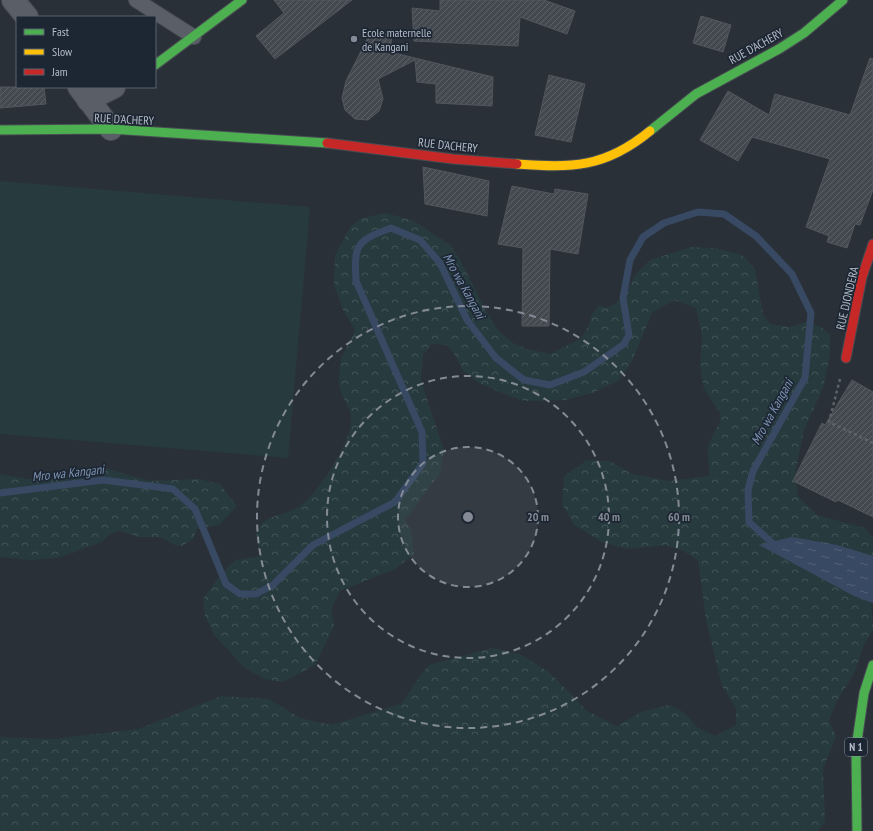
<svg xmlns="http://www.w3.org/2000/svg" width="873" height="831" font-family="'PT Sans Narrow',sans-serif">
<defs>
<pattern id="forest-crowns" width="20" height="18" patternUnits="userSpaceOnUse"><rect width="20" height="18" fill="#273a3e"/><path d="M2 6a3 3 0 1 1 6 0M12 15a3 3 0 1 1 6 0" fill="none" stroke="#445559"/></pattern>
<pattern id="water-ripples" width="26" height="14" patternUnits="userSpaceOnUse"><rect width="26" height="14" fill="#384963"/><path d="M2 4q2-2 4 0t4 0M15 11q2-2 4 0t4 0" fill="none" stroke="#526178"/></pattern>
<pattern id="building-hatch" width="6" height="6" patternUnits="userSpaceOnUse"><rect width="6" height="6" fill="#444950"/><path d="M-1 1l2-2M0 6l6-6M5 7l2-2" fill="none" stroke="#5d6168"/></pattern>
</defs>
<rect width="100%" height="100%" fill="#2a3038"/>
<path fill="#273a3e" d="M0,181L310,207L288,458L0,434Z"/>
<path fill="url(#forest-crowns)" d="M386,213L414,221L450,245L459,258L487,313L498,330L513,343L528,349L550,354L580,339L588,327L592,314L600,305L605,308L617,303L628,289L636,274L650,260L691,247L715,248L742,255L755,269L763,314L770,324L789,327L807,322L821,327L830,335V355L823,388L804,430L795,474L798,496L817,515L865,528L873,538V581L871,601L873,629L863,647L854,674L836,702L829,721L836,736L823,769L825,822L818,831H0V737L53,739L138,729L221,696L269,699L300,718L331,725L401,704L420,676L429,665L492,648L520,654L550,673L587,711L617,726L641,712L669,705L685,713L697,727L715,736L736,725V708L722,686L706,620L698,560L683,551L666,545L627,549L602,542L574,525L562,504L564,476L587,460L610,461L632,474L669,481L709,476L708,445L720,422V413L704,389L700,367L702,336L696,308L674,300L652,313L632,361L618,381L592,393L565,400L525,401L509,396L479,383L463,371L457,358L447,345L432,344L423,355L421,381L444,450L440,473L405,520L411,531L414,554L395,569L340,591L331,609L334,626L315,665L283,682L264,679L244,667L215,636L205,616L203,599L221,574L236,560L260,556L256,531C259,527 263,522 266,520C281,512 293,514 307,500C322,486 353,439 351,418C351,407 339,394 339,384C339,377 339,364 342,357C346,348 351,340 355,330L343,310L334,285L335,255L351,226L362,218Z
M104,468L150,481L198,479L220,484L237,506L219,525L197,529L193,539L182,546L175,545L160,537H139L119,531L110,534L102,542L57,558L31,560L0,557V474L28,479L57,478L73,472Z"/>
<path fill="url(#water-ripples)" d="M792,537L837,545L873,556V603L854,596L759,545Z"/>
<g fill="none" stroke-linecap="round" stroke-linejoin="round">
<path stroke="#384963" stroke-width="7" d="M0,493L103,480L173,489L195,509L226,584L240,594H256L273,585L313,545L395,502L423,463L422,432L356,281C354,244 356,241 391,228L420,240L440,263L467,320L496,358L524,380L550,385L584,372L624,344L629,335L623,298L630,260L643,237L664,223L698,212L724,214L756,236L792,274L811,313L805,378L753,471L748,490L749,522L778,548"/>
</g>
<path fill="url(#building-hatch)" stroke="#52575f" d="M274,0H352L275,59L256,36L284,13Z
M440,0H544L575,11L567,34L520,17L518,46L414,41L412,8L440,11Z
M701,16L731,25L723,52L693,43Z
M370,33L392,34L390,52L493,77L492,106L436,103V84L417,82L415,60L378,79L383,99L379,111L368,120L355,119L345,110L342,98L346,81Z
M870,58L873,59V190L860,225L855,224L847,248L827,242L829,236L806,227L830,159L752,137L738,161L700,140L728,91L769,115L775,94L850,115Z
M549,75L585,84L571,142L535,135Z
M0,87H44L46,104L0,108Z
M423,167L489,181L487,216L425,204Z
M512,186L554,194L555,189L588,194L578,254L550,249L549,326H522L523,248L498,244Z
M852,380L873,392V517L838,500L836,502L793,481L822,423L825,425Z"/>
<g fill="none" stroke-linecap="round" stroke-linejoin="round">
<defs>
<path id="lane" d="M136,0L194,37"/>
<path id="street" d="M13,0L27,17
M79,87L111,129
M88,100L114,87"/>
<path id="fast" d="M155,65L242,0
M0,130L111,129L327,143
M650,131L696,94L779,49L804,33L843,0
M857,831L856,748L864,693L873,665"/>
<path id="slow" d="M517,164C572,168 605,168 650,131"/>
<path id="jam" d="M327,143L453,159L517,164
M846,358L862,277L873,244"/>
</defs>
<use href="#lane" stroke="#484c53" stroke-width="16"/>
<use href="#street" stroke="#484c53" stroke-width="24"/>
<use href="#fast" stroke="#484c53" stroke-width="11"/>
<use href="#slow" stroke="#484c53" stroke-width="11"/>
<use href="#jam" stroke="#484c53" stroke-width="11"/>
<path stroke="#5d636a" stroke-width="2.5" stroke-dasharray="3 3" stroke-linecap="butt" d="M840,379L829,422L873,443"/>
<use href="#lane" stroke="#5a5e66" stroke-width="14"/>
<use href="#street" stroke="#5a5e66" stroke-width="22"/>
<use href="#fast" stroke="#4caf50" stroke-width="9"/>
<use href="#slow" stroke="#ffc107" stroke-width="9"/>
<use href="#jam" stroke="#c62828" stroke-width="9"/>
</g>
<circle cx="468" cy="517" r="70" fill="#848b96" fill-opacity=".12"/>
<g fill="none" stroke="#848b96" stroke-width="2" stroke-dasharray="7 5">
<circle cx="468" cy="517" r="70"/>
<circle cx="468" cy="517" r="141"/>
<circle cx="468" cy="517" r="211"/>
</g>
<circle fill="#848b96" stroke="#1d2633" stroke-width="1.5" cx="354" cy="39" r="4"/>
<g text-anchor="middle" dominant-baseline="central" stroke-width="3.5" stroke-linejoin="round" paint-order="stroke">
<rect fill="#1d2633" stroke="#878f9c" stroke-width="1" x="845" y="738" width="22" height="18" rx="3"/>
<g font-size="11" font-weight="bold" fill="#b4bcc9">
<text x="856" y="747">N 1</text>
</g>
<g font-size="12" fill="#b4bcc9" stroke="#1d2633" text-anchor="start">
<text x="362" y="32">Ecole maternelle<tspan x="362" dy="14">de Kangani</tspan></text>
</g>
<g font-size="12" fill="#b4bcc9" stroke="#1d2633">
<text transform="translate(756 46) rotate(-29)">RUE D'ACHERY</text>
<text transform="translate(124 119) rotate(3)">RUE D'ACHERY</text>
<text transform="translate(448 145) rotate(6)">RUE D'ACHERY</text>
<text transform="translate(847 298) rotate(-77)">RUE DJONDERA</text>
</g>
<g font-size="13" font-style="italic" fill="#7c92b1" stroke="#1d2633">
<text transform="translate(464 286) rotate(61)">Mro wa Kangani</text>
<text transform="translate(772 412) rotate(-61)">Mro wa Kangani</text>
<text transform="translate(68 473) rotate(-6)">Mro wa Kangani</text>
</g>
</g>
<circle cx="468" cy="517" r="6" fill="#848b96" stroke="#1d2633" stroke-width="2"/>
<g font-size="12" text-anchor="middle" font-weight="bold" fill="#848b96" stroke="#1d2633" stroke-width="3.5" stroke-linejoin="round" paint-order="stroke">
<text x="538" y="521">20 m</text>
<text x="609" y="521">40 m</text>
<text x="679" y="521">60 m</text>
</g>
<rect x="16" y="16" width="140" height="72" fill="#1d2633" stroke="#59626f"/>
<rect x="24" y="29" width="20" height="6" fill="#4caf50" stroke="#59626f"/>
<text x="52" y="36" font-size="12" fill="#b4bcc9">Fast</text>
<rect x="24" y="49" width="20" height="6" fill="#ffc107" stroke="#59626f"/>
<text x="52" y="56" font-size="12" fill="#b4bcc9">Slow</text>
<rect x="24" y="69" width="20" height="6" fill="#c62828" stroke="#59626f"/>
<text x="52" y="76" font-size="12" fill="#b4bcc9">Jam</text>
</svg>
